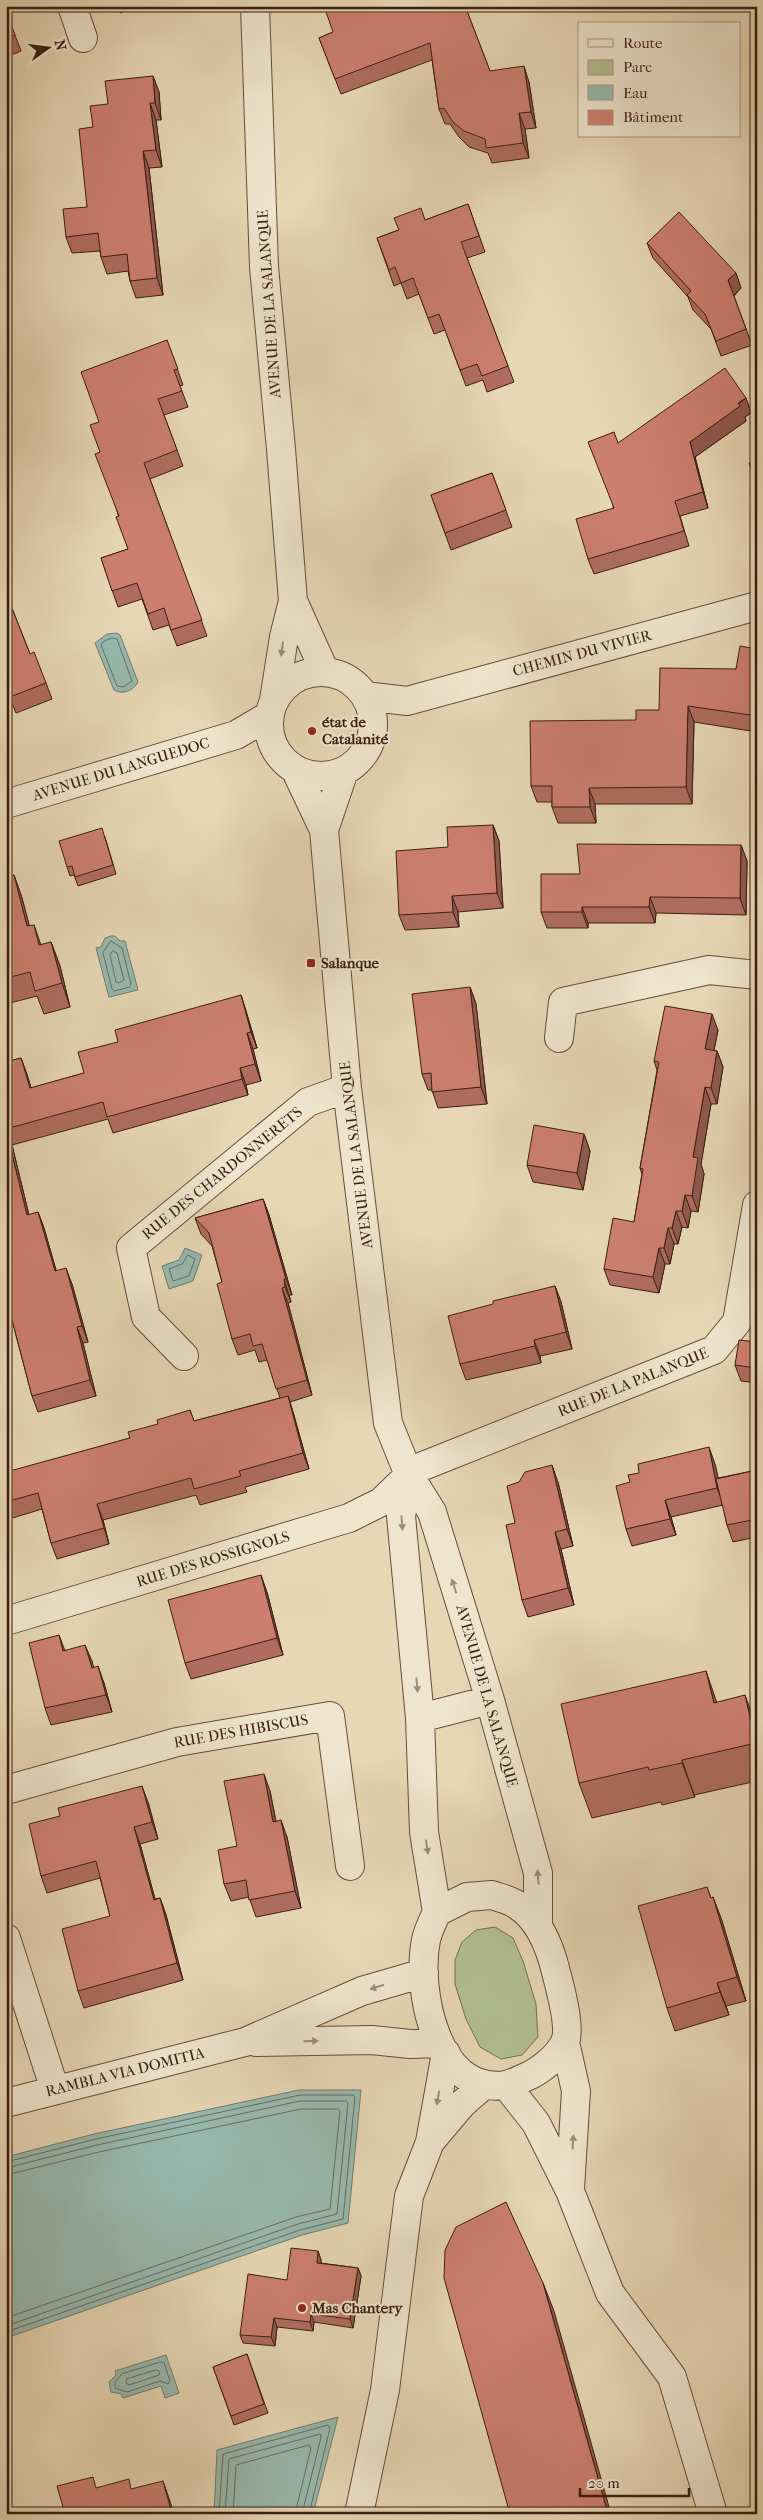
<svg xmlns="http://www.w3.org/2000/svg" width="763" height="2520" font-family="'IM FELL French Canon',serif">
<rect width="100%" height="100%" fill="#e7d7b4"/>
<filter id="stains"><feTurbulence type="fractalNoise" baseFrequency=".004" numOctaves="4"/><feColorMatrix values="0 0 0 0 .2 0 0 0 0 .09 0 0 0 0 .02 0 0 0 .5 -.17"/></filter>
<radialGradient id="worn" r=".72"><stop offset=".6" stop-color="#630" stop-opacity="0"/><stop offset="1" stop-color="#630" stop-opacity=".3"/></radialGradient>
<path fill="#b2bf90" stroke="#766e51" d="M495,1927L513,1938L523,1961L536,2004L538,2037L522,2055L501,2059L480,2047L466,2019L455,1984V1960L462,1942L476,1930Z"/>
<path fill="#97b9af" stroke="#727b70" d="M117,633L120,635L138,682C133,691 123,695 114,690L95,643L107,634Z
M111,936H115L120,941H125L138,990L109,997L96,948L101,947L105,938Z
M185,1248L202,1255L193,1281L169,1289L162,1266L179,1260Z
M299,2090H361L348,2223L302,2235L6,2338V2157L94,2134Z
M166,2355L179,2393L165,2398L161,2386L123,2398L121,2394L111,2392L109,2382L116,2375L115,2371Z
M338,2417L313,2514H214L217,2450Z"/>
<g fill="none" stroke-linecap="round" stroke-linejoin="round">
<path stroke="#696b60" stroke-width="1" d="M112,638L117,639L132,681L123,687L117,686L101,645L103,642Z
M111,941L122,948L131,984L130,987L114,991L112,989L103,953Z
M113,951L117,953L124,980L119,983L116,982L110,955Z
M188,1255L195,1259L189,1276L173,1281L169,1269L182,1264Z
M6,2162L96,2139L300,2095H353L355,2097L343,2219L300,2230L6,2332
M6,2168L97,2145L300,2101H346L348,2103L337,2214L298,2224L6,2326
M6,2175L99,2152L301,2109H338L340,2111L330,2209L296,2217L6,2318
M161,2362L164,2363L170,2381L168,2384L160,2381L127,2392L115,2388V2382L122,2374Z
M157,2370L160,2372L159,2375L129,2385L126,2383L127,2379Z
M219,2514L223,2454L328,2425L330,2428L309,2514
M225,2514L229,2459L320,2434L321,2437L302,2514
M233,2514L236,2465L309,2445L311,2448L295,2514"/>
<defs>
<path id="minor" d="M72,6L83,38
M255,6L264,267L281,449L293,601L325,672
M269 724a52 52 0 1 1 104 0a52 52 0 1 1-104 0Z
M365,696L407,701L757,606
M274,700L284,637L293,601
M295,769L324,830L347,1088L388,1423L409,1475L432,1512L490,1700L538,1873V1925
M6,804L236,735L270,715
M324,830L344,771
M559,1038L563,1002L709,970L757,975
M184,1356L146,1317L131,1248L308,1102L347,1088
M409,1475L401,1516L420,1718L424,1832L437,1912
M6,1621L349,1518L381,1502L409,1475L423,1466L714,1350L737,1322L757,1205
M420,1718L490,1700
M6,1790L177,1742L330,1716L350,1866
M492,1895C500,1898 510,1900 517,1905C539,1919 550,1947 556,1972C560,1987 571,2028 565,2042C558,2057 540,2071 526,2077C519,2080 512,2084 505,2085C436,2095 416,1989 426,1940C428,1930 433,1921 437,1912L467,1897Z
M6,1938L55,2090
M256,2042L372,2040L410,2044L438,2043
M565,2042L576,2091L570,2189
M506,2085L536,2123L570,2191L610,2293L672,2377L713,2514
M6,2103L245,2042L362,1991L424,1973
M430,2142L462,2104L484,2085
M359,2514L385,2390L409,2196L430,2142L446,2053"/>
</defs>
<use href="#minor" stroke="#664c3a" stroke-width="30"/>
<use href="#minor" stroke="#efe5ce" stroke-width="28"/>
</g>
<path fill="#af6d5f" stroke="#3b1d12" d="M118,6H138L120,13Z
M465,6L490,71L529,82L536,128L525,129L529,158L492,163L488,153L469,147L459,137L450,124H445L439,109L432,60L341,94L319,38L333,32Z
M6,12L21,51L6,57Z
M153,76L159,92L161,120H156L162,167L149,168L163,295L136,298L130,281L128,271L107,274L101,257L100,251L72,253L66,237L87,207L93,127L108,104Z
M468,204L485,252L467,258L514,382L487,392L483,380L466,386L445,330L434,334L419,294L407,299L401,283L394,286L377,238Z
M647,243L736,273L741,288L734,296L752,345L721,356L711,329L693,310L688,297L653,258Z
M167,340L183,385L180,386L188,407L164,415L183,466L150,479L207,636L177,646L169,625L153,630L142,599L118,607L101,558L128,549L100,452L99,422Z
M746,398L751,413L745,417L746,421L695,457L708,508L680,516L689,546L594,574L588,559L613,508L618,443Z
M492,473L512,527L451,550L431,495Z
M6,593L30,654L46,683L52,699L16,713L11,701L6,703Z
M757,649V732L694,722L692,804H595L596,823H558L552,807V802H537L531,786L636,720L659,710L736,669Z
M493,825L499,841L503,908L458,912L459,927L405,930L399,915L448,847Z
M105,837L116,874L78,886L74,875L70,876L67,867Z
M741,845L747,861L746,915L656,913L655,923H588V928H547L541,912L580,874Z
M14,875L22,898L29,926L41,945L51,942L60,966L70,1007L44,1014L37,996L6,1004V877Z
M470,987L476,1004L487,1104L438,1108L432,1090H428L422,1074Z
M241,995L246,1011L257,1048L253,1049L261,1081L246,1085L248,1095L113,1133L108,1119L12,1145L29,1215L38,1212L44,1228L56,1271L72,1284L88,1342L83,1343L96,1396L38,1412L32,1396L7,1301H6V1062L21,1058L31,1088L84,1073L118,1042Z
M718,1030L714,1050L717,1051L723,1067L717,1104H711L701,1164L704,1174L698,1212L691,1211L688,1228L682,1227L678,1244H674L670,1264H665L659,1293L610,1285L604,1269L634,1222L642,1174L640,1168L657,1070L654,1061Z
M584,1134L590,1151L583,1190L533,1182L527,1165Z
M263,1199L269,1215L292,1295H289L291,1302L288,1303L312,1395L290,1402L293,1412L309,1469L245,1487L247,1492L200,1505L196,1495L103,1520L109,1544L57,1559L51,1543L42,1509L6,1520V1473L130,1438L158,1424L190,1410L194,1421L280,1398L267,1360L259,1362L255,1350L238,1355L232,1339L222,1282L212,1246L201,1234L195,1218Z
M555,1286L561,1302L572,1349L540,1356L541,1363L466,1380L460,1364L493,1304Z
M757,1342V1383L741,1381L735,1365Z
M715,1464L718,1478L757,1470V1537L733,1542L727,1525L723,1505L671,1517L676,1535L632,1546L626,1529Z
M558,1482L573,1546L561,1549L574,1605L528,1617L522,1600L515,1523Z
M267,1592L283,1655L191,1679L185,1663Z
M65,1650L92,1661L93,1668L104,1683L112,1712L51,1725L45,1708Z
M717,1702L757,1728V1781L694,1795L695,1797L662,1805L661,1802L592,1818L579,1783Z
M270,1791L276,1821L287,1837L301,1908L256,1917L249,1897L231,1901L224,1884L237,1846Z
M148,1802L158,1839L140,1844L155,1899L160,1898L166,1915L183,1980L84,2008L78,1991L110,1916L100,1878L47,1893L41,1876Z
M707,1887L711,1898L713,1897L722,1921L746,2001L726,2006L729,2015L675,2031L667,2008Z
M318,2251L321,2260V2263L358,2268L361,2276L353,2328L314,2322L313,2331L277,2327L275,2346L243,2343L240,2335L287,2280Z
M247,2354L268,2413L234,2425L213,2367Z"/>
<path fill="#8f594e" stroke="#3b1d12" d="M524,66L529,82L536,128L531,112Z
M153,76L159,92L161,120L155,103Z
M150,103L156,120L162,167L156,150Z
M519,113L525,129L529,158L523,143Z
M143,151L149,168L163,295L157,278Z
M736,273L741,288L733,296L728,280Z
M746,398L751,413L745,417L746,421L695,457L708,508L703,492L690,442Z
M688,706L694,722L692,804L686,787Z
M589,788L595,804L596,823L590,807Z
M493,825L499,841L503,908L497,893Z
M741,845L747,861L746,915L740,898Z
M14,875L22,898L36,950L27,926Z
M452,896L458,912L459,927L453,912Z
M650,897L656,913L655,923L649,907Z
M582,907L588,923V928L582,912Z
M34,925L42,948L39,945Z
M51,942L60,966L70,1007L62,983Z
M470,987L476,1004L487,1104L481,1087Z
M241,995L246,1011L257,1048L251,1032Z
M712,1014L718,1030L711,1065L705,1049Z
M247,1033L253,1049L261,1081L255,1064Z
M717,1051L723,1067L717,1104L711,1088Z
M21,1058L27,1074L36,1104L30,1088Z
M240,1068L246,1085L248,1095L242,1079Z
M705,1087L711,1104L701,1164L704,1174L698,1212L692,1196L693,1157Z
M6,1130L12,1145L33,1232L27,1215Z
M584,1134L590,1151L583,1190L577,1173Z
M685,1195L691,1211L688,1228L682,1211Z
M263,1199L269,1215L292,1295L286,1279Z
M676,1211L682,1227L678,1244L672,1228Z
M38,1212L44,1228L61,1287L55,1271Z
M668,1228L674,1244L670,1264L664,1248Z
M659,1248L665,1264L659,1293L653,1277Z
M66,1268L72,1284L88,1342L82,1326Z
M284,1279L289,1295L291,1302L285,1287Z
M555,1286L561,1302L572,1349L566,1332Z
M282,1288L288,1303L312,1395L307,1380Z
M77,1327L83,1343L96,1396L90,1380Z
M534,1340L540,1356L541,1363L535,1346Z
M288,1396L293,1412L309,1469L303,1453Z
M709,1447L715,1464L724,1505L717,1488Z
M552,1465L558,1482L573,1546L567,1529Z
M665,1500L671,1517L676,1535L670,1519Z
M97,1504L103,1520L109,1544L104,1528Z
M555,1532L561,1549L574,1605L568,1588Z
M261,1575L267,1592L283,1655L277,1638Z
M59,1635L65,1651H63Z
M85,1645L92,1661L98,1685L92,1668Z
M98,1666L104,1683L112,1712L106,1695Z
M706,1671L718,1706L714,1703Z
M745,1695L757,1728V1746L756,1743Z
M682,1760L694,1795L695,1797L682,1763Z
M264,1774L270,1791L279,1839L273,1822Z
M142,1786L148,1802L158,1839L152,1822Z
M281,1820L287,1837L301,1908L295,1891Z
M134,1827L140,1844L160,1917L154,1900Z
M713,1897L722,1921L746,2001L737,1977Z
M160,1898L166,1915L183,1980L177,1963Z
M717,1983L726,2006L729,2015L720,1992Z
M318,2251L321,2260V2271L317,2263Z
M358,2268L361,2276L353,2328L350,2319Z
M543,2283L554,2311L611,2514H608Z
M311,2314L314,2322L313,2331L310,2322Z
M274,2318L277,2327L275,2346L271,2337Z
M163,2481L171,2504L174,2514H172Z"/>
<path fill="#cc7f6f" stroke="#3b1d12" d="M324,6H465L490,71L524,66L531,112L519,113L523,143L486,148L485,139L464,131L453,122L444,108L439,109L430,43L335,79L319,38L333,32Z
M6,12L15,35L6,38Z
M153,76L155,103H150L156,150L143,151L157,278L130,281L127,254L101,257L98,233L66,237L63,209L87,207L79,129L93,127L90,106L108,104L105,81Z
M468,204L479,236L461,242L508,366L482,376L477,364L460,370L439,314L428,318L413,278L401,283L395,267L389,270L377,238L399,230L394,218L421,208L425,220Z
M679,212L736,273L728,280L746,329L716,341L705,314L687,295L691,291L647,243Z
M167,340L178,369L174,370L182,391L158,399L177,450L144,463L202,620L171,630L164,608L148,614L137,583L112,591L101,558L128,549L116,517L119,516L95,454L100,452L90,425L99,422L81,372Z
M725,368L746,398L738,403L740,406L690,442L703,492L675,501L684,531L588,559L576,519L614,508L588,442L614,432L618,443Z
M757,460V484L749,463Z
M492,473L506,510L445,533L431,495Z
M6,593L30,654L34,652L46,683L10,697L6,688Z
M740,646L757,649V716L688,706L686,787L589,788L590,807H552V786H531L530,721L636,720V710H659L660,668L736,669Z
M493,825L497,893L452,896L453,912L399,915L396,851L448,847L447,827Z
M102,828L113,865L75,877L72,866L67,867L59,841Z
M577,844L741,845L740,898L650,897L649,907H582V912H541V874H580Z
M14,875L27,926L34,925L39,945L51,942L62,983L35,991L30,972L6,978V877Z
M470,987L481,1087L432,1092L431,1073L422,1074L412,994Z
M241,995L251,1032L247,1033L255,1064L240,1068L242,1079L107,1117L103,1102L6,1129V1062L21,1058L30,1088L84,1073L78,1052L118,1042L115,1030Z
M665,1006L712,1014L705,1049L717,1051L711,1088L705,1087L693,1157L698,1158L692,1196L685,1195L682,1211H676L672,1228H668L664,1248H659L653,1277L604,1269L613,1218L634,1222L643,1169L640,1168L659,1062L654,1061Z
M534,1125L584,1134L577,1173L527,1165Z
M6,1130L27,1215L38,1212L55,1271L66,1268L82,1326L77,1327L90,1380L32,1396L6,1297Z
M263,1199L286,1279H284L285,1287L282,1288L307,1380L276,1389L262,1344L253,1346L250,1334L232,1339L217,1284L222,1282L209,1233L195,1218Z
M555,1286L566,1332L534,1340L535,1346L460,1364L448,1316L493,1304V1301Z
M739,1340L757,1342V1368L735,1365Z
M288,1396L303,1453L239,1471L241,1476L194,1489L191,1478L97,1504L104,1528L51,1543L38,1493L6,1502V1472L130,1438L128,1432L158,1424L157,1420L190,1410L194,1421Z
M709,1447L717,1488L665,1500L670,1519L626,1529L616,1486L630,1482L628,1475L639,1473L638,1464Z
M552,1465L567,1529L555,1532L568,1588L522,1600L506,1525L515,1523L507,1486L519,1482L525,1472Z
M757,1470V1519L727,1525L716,1479Z
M261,1575L277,1638L185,1663L168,1600Z
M59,1635L63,1651L85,1645L92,1668L98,1666L106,1695L45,1708L29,1643Z
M706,1671L714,1703L745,1695L756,1743L682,1760V1763L649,1770L648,1767L579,1783L561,1704Z
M264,1774L273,1822L281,1820L295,1891L249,1900L246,1880L224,1884L218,1850L237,1846L224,1781Z
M142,1786L152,1822L134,1827L154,1900L160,1898L177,1963L78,1991L62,1929L110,1916L96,1861L41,1876L29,1824L60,1816L58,1808Z
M707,1887L711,1898L713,1897L737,1977L717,1983L720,1992L667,2008L638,1906Z
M506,2202L543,2283L608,2514H510L444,2278L445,2250L456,2227Z
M291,2248L318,2251L317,2263L358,2268L350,2319L311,2314L310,2322L274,2318L271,2337L240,2335L248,2274L287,2280Z
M247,2354L264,2404L231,2416L213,2367Z
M93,2477L96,2488L129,2479L131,2489L163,2481L172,2514H65L57,2486Z"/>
<defs><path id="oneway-solid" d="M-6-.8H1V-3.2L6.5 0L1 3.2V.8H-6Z" transform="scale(1.25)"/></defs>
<g fill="#9e8b79">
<use href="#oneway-solid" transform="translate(282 649) rotate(98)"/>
<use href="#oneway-solid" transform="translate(402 1523) rotate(86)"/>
<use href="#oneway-solid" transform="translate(454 1586) rotate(-107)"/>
<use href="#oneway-solid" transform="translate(417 1685) rotate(85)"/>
<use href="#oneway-solid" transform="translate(427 1847) rotate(81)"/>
<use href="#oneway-solid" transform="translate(538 1877) rotate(-95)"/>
<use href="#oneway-solid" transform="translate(377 1987) rotate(163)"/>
<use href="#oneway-solid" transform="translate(311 2041) rotate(-1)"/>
<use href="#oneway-solid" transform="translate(438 2098) rotate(100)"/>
<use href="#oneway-solid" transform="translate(573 2142) rotate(-87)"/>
</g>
<g fill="#8f2418" stroke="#efe5ce" stroke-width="2">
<circle cx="312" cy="731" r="5"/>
<rect x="306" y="958" width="10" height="10" rx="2.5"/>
<circle cx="302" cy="2308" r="5"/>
</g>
<g text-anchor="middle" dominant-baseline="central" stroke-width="4" stroke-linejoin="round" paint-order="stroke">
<g font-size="15" fill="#3b1d12" stroke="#efe5ce">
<text transform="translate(269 304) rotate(-94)">AVENUE DE LA SALANQUE</text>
<text transform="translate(582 653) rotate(-15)">CHEMIN DU VIVIER</text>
<text transform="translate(121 769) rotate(-17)">AVENUE DU LANGUEDOC</text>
<text transform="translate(356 1155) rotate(-97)">AVENUE DE LA SALANQUE</text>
<text transform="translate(222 1173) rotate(-39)">RUE DES CHARDONNERETS</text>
<text transform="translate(633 1382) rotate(-22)">RUE DE LA PALANQUE</text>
<text transform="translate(213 1559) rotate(-17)">RUE DES ROSSIGNOLS</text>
<text transform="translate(487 1696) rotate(74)">AVENUE DE LA SALANQUE</text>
<text transform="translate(241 1731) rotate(-10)">RUE DES HIBISCUS</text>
<text transform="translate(125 2072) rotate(-14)">RAMBLA VIA DOMITIA</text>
</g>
<g font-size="15" font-weight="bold" fill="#3b1d12" stroke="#efe5ce" text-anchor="start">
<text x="322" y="722">état de<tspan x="322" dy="17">Catalanité</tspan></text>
<text x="321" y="963">Salanque</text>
<text x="312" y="2308">Mas Chantery</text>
</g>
</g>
<rect width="763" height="2520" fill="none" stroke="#e7d7b4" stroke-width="25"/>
<rect x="8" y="8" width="748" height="2505" fill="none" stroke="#3b1d12" stroke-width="2.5"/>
<rect x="12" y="12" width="738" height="2495" fill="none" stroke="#3b1d12"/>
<rect x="578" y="22" width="162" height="115" fill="#efe5ce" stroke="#a79583"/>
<rect x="588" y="39" width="25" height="8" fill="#efe5ce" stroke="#a79583"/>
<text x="623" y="48" font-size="15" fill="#3b1d12">Route</text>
<rect x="588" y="60" width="25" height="15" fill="#b2bf90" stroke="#a79583"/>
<text x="623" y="72" font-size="15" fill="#3b1d12">Parc</text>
<rect x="588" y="85" width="25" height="15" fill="#97b9af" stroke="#a79583"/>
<text x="623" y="98" font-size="15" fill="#3b1d12">Eau</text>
<rect x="588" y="110" width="25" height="15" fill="#cc7f6f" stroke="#a79583"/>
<text x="623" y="122" font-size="15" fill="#3b1d12">Bâtiment</text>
<g transform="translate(48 48) rotate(76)" stroke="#efe5ce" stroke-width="4" paint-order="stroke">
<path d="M0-4L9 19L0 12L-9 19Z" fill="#3b1d12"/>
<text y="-8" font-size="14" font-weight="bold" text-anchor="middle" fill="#3b1d12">N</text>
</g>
<path d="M580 2488v8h109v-8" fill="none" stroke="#3b1d12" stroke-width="2.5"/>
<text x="588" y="2488" font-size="15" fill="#3b1d12" stroke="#efe5ce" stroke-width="4" paint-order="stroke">20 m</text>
<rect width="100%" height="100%" filter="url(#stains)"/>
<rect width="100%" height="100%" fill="url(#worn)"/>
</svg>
